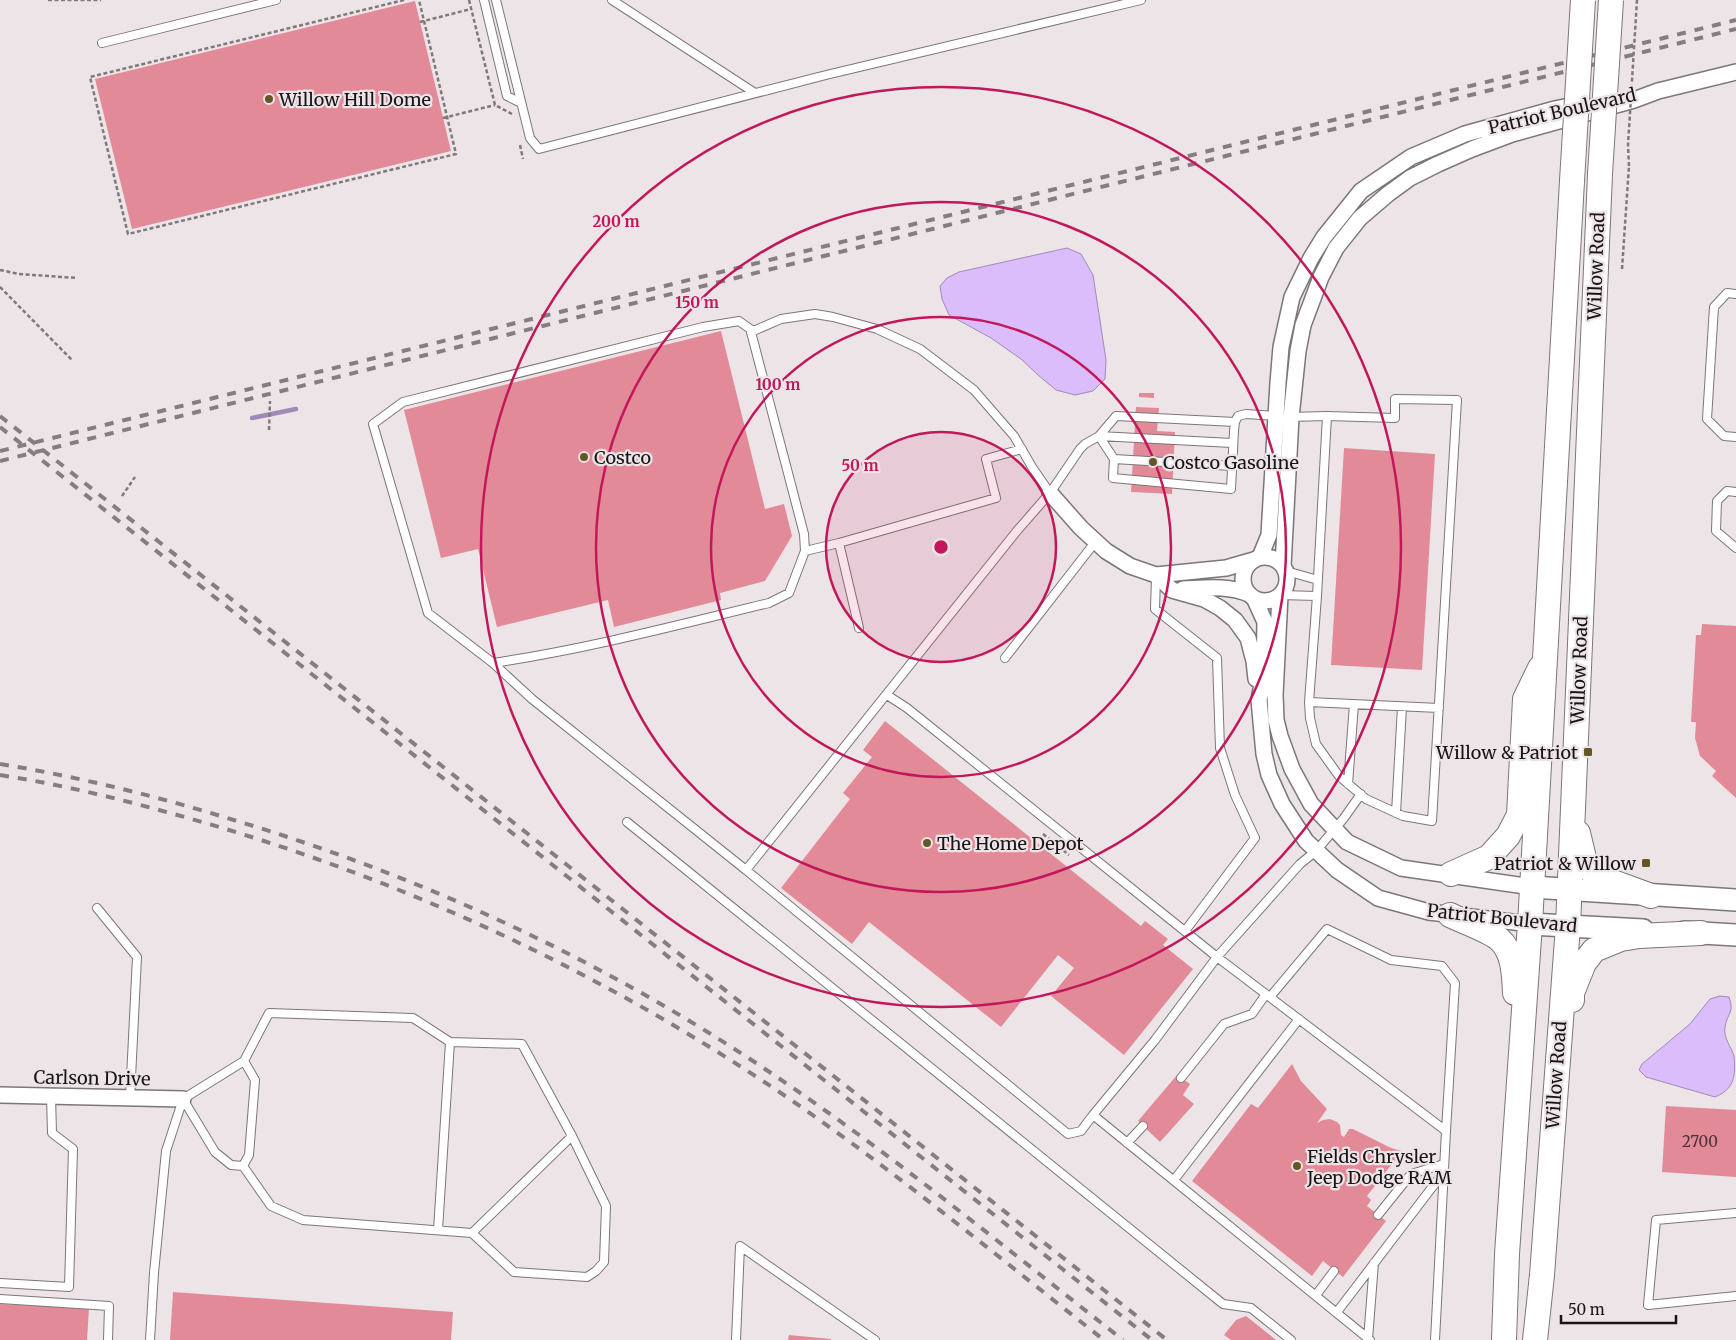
<svg xmlns="http://www.w3.org/2000/svg" width="1736" height="1340" font-family="Merriweather,serif">
<rect width="100%" height="100%" fill="#ece4e7"/>
<path fill="#dabdfa" stroke="#a08ab5" d="M1067,248L1081,254L1093,275L1106,360L1105,379L1093,391L1075,395L1056,390L1038,375L1021,359L991,338L949,315L942,299L940,286L947,278L959,272Z
M1720,996L1729,997C1735,1013 1727,1013 1725,1027C1723,1038 1731,1046 1734,1056C1736,1077 1734,1089 1715,1097L1646,1077L1639,1070L1642,1064L1690,1024L1710,999Z"/>
<g fill="none" stroke-linecap="round" stroke-linejoin="round">
<path stroke="#a08ab5" stroke-width="4.5" d="M252,418L296,409"/>
</g>
<path fill="#e38a98" d="M415,1L451,151L132,229L95,79Z
M721,331L765,509L784,504L792,536L765,581L720,593L721,600L614,627L608,600L497,627L478,549L441,558L404,410Z
M1139,393H1154V398L1139,397Z
M1136,407L1159,408L1157,431L1175,432L1172,494L1131,492Z
M1344,448L1435,454L1422,670L1331,665Z
M1702,624L1736,626V798L1712,776L1716,771L1700,756L1695,738L1696,722H1691L1696,635H1701Z
M885,721L1141,926L1145,921L1168,939L1163,945L1193,969L1124,1055L1051,996L1074,968L1058,955L1001,1027L869,922L852,944L781,888L850,799L843,793L872,757L863,750Z
M1292,1064L1301,1081L1327,1109L1317,1123L1323,1120L1330,1119L1337,1122L1340,1125L1341,1135L1344,1137L1349,1129H1353L1391,1148L1402,1151L1367,1196L1371,1200L1367,1206L1386,1221L1343,1277L1323,1261L1312,1276L1192,1181L1251,1104L1258,1108Z
M1177,1075L1190,1084L1183,1095L1194,1104L1160,1142L1138,1121Z
M1666,1106L1736,1110V1177L1662,1172Z
M173,1292L453,1312L451,1340H170Z
M0,1304L89,1308L87,1340H0Z
M1246,1316L1276,1340H1231L1224,1335L1236,1320Z
M789,1335L831,1339V1340H788Z"/>
<g fill="none" stroke-linecap="round" stroke-linejoin="round">
<defs>
<path id="service" d="M484,0L507,96L521,103
M496,0L530,138L539,149L826,75L1141,0
M612,0L755,93
M102,43L276,0
M1736,294L1727,293L1714,307L1707,419L1724,436L1736,437
M1395,399L1457,400L1432,821L1403,816L1366,799L1339,776L1316,744L1310,718L1309,702L1317,596L1327,416L1395,418Z
M1289,417L1327,416
M1099,436L1114,459L1113,478L1231,489L1234,431L1235,422L1238,416L1246,414L1277,416
M1099,436L1232,443
M1114,459L1232,466
M1736,492L1727,491L1717,501L1716,531L1736,548
M1050,493L1032,467L1014,436L974,390L920,349L877,329L833,317L815,314L781,319L751,332L804,534L805,551L789,593L769,603C678,625 587,649 493,663L532,699L746,870L1016,532L1050,493L1080,449L1085,444L1099,436L1116,416L1235,422
M839,543L996,498L986,459L1022,449
M805,551L839,543L859,628
M1286,571L1318,580
M1156,577L1155,609L1217,658L1220,748L1235,795L1255,838L1185,931
M1280,595L1317,596
M1005,658L1096,541
M493,663L428,613L373,424L403,402L703,327L739,321L753,331
M887,695L907,708L1217,957L1300,864L1316,851L1344,818L1361,794
M1309,702L1439,708
M1348,784L1354,704
M1396,813L1402,707
M627,822L1223,1304L1251,1308L1291,1340
M746,870L1068,1134L1081,1131L1093,1115
M97,908L137,957L130,1098
M1270,997L1327,929L1391,960L1442,966L1455,983L1446,1131
M244,1061L269,1013L413,1018L450,1042
M1181,1078L1224,1024L1252,1014L1266,994
M1127,1143L1143,1126
M243,1166L271,1206L303,1220L472,1233L572,1136L522,1044L450,1042L438,1230
M1174,1180L1299,1019
M1736,1213L1656,1220L1648,1305L1736,1296
M1378,1215L1411,1174L1444,1164
M472,1233L514,1272L587,1277L596,1271L604,1262L606,1206L572,1136
M0,1283L69,1287L73,1149L52,1133L51,1096
M1316,1295L1334,1271
M0,1299L109,1306L108,1340
M1337,1312L1443,1173
M1368,1339L1374,1263
M150,1340L154,1273L166,1151L183,1099L244,1061L255,1080L249,1155L243,1166L231,1165L215,1152L183,1099
M736,1340L740,1246L875,1340
M1370,1340L1093,1115L1155,1040L1217,957L1446,1131L1435,1340"/>
<path id="minor" d="M1050,493L1081,528L1106,551L1130,566L1156,575L1172,590L1204,599L1220,608L1235,620L1248,638L1254,661L1256,679
M1260,557L1269,535L1278,383L1281,347L1292,297L1311,258L1324,237L1361,191L1411,157L1465,134L1555,109L1583,103
M1243 579a22 22 0 1 1 44 0a22 22 0 1 1-44 0Z
M1283,566L1291,417L1298,351L1303,325L1321,277L1336,248L1360,218L1388,194L1410,178L1438,164L1472,149L1512,134L1634,100L1658,91L1736,72
M1156,575L1226,568L1254,560
M1183,589C1206,588 1228,585 1249,594
M1280,595L1275,695L1276,720L1280,736L1292,769L1311,804L1347,842L1401,868L1532,887
M1254,598L1265,622L1264,673L1259,700L1264,754L1269,775L1282,804L1306,841L1337,870L1378,898L1429,912L1530,924
M0,1095L183,1099"/>
<path id="secondary" d="M1532,887L1736,900
M1530,924L1643,930
M1684,932L1736,935"/>
<path id="primary" d="M1578,833L1584,858L1594,875L1651,896
M1451,874L1489,857L1508,836L1519,815L1525,699L1540,668
M1450,915C1462,921 1490,931 1499,939C1514,952 1514,975 1515,993
M1572,1000V993L1584,963L1594,950L1621,939L1639,936L1701,933
M1504,1340L1507,1254L1530,924L1572,181
M1535,1340L1542,1275L1568,926L1600,174"/>
</defs>
<use href="#service" stroke="#7d7679" stroke-width="10"/>
<use href="#minor" stroke="#7d7679" stroke-width="18"/>
<use href="#secondary" stroke="#7d7679" stroke-width="24"/>
<use href="#primary" stroke="#7d7679" stroke-width="26"/>
<path stroke="#7f797b" stroke-width="2.5" stroke-dasharray="4 2.5" stroke-linecap="butt" d="M48,0H101
M404,0L90,77L128,234L456,154L419,0
M469,0L495,105L512,114
M420,22L471,9
M443,118L495,105
M520,145L523,159
M1622,269L1629,166
M0,270L19,274L77,278
M0,287L72,360
M269,430L270,401
M122,496L135,477
M1043,834L1069,855"/>
<use href="#service" stroke="#fff" stroke-width="8"/>
<use href="#minor" stroke="#fff" stroke-width="15"/>
<use href="#secondary" stroke="#fff" stroke-width="21"/>
<use href="#primary" stroke="#fff" stroke-width="24"/>
<path stroke="#847e80" stroke-width="4" stroke-dasharray="9 9" stroke-linecap="butt" d="M0,416L1167,1340
M0,427L1152,1340
M0,451L1736,20
M0,461L1736,29
M0,764C80,777 160,797 237,821C422,877 598,958 759,1065C886,1149 1003,1246 1123,1340
M0,775C71,786 140,804 209,824C417,885 615,979 794,1102C901,1176 1002,1260 1104,1340"/>
<defs>
<path id="primary-bridge" d="M1600,174L1611,0
M1572,181L1583,0"/>
</defs>
<use href="#primary-bridge" stroke="#7d7679" stroke-width="26" stroke-linecap="butt"/>
<path stroke="#7f797b" stroke-width="2.5" stroke-dasharray="4 2.5" stroke-linecap="butt" d="M1629,166L1628,145L1637,0"/>
<use href="#primary-bridge" stroke="#fff" stroke-width="24"/>
</g>
<circle cx="941" cy="547" r="115" fill="#c2185b" fill-opacity=".12"/>
<g fill="none" stroke="#c2185b" stroke-width="2.5">
<circle cx="941" cy="547" r="115"/>
<circle cx="941" cy="547" r="230"/>
<circle cx="941" cy="547" r="345"/>
<circle cx="941" cy="547" r="460"/>
</g>
<g fill="#655724" stroke="#ece4e7" stroke-width="2">
<circle cx="269" cy="99" r="5"/>
<circle cx="584" cy="457" r="5"/>
<circle cx="1153" cy="462" r="5"/>
<rect x="1583" y="747" width="10" height="10" rx="2.5"/>
<circle cx="927" cy="843" r="5"/>
<rect x="1641" y="858" width="10" height="10" rx="2.5"/>
<circle cx="1297" cy="1166" r="5"/>
</g>
<g text-anchor="middle" dominant-baseline="central" stroke-width="4.5" stroke-linejoin="round" paint-order="stroke">
<g font-size="15" fill="#4a3236">
<text x="1700" y="1141">2700</text>
</g>
<g font-size="18" fill="#171415" stroke="#ece4e7" text-anchor="start">
<text x="279" y="99">Willow Hill Dome</text>
<text x="594" y="457">Costco</text>
<text x="1163" y="462">Costco Gasoline</text>
<text x="1578" y="752" text-anchor="end">Willow &amp; Patriot</text>
<text x="937" y="843">The Home Depot</text>
<text x="1636" y="863" text-anchor="end">Patriot &amp; Willow</text>
<text x="1307" y="1156">Fields Chrysler<tspan x="1307" dy="21">Jeep Dodge RAM</tspan></text>
</g>
<g font-size="18" fill="#171415" stroke="#ece4e7">
<text transform="translate(1562 111) rotate(-13)">Patriot Boulevard</text>
<text transform="translate(1596 266) rotate(-88)">Willow Road</text>
<text transform="translate(1579 670) rotate(-88)">Willow Road</text>
<text transform="translate(1502 918) rotate(6)">Patriot Boulevard</text>
<text transform="translate(1556 1075) rotate(-86)">Willow Road</text>
<text transform="translate(92 1078) rotate(1)">Carlson Drive</text>
</g>
</g>
<circle cx="941" cy="547" r="8" fill="#c2185b" stroke="#ece4e7" stroke-width="2.5"/>
<g font-size="15" text-anchor="middle" font-weight="bold" fill="#c2185b" stroke="#ece4e7" stroke-width="4.5" stroke-linejoin="round" paint-order="stroke">
<text x="616" y="227">200 m</text>
<text x="697" y="308">150 m</text>
<text x="778" y="390">100 m</text>
<text x="860" y="471">50 m</text>
</g>
<path d="M1561 1315v8h115v-8" fill="none" stroke="#171415" stroke-width="2.5"/>
<text x="1568" y="1315" font-size="15" fill="#171415" stroke="#ece4e7" stroke-width="4" paint-order="stroke">50 m</text>
</svg>
